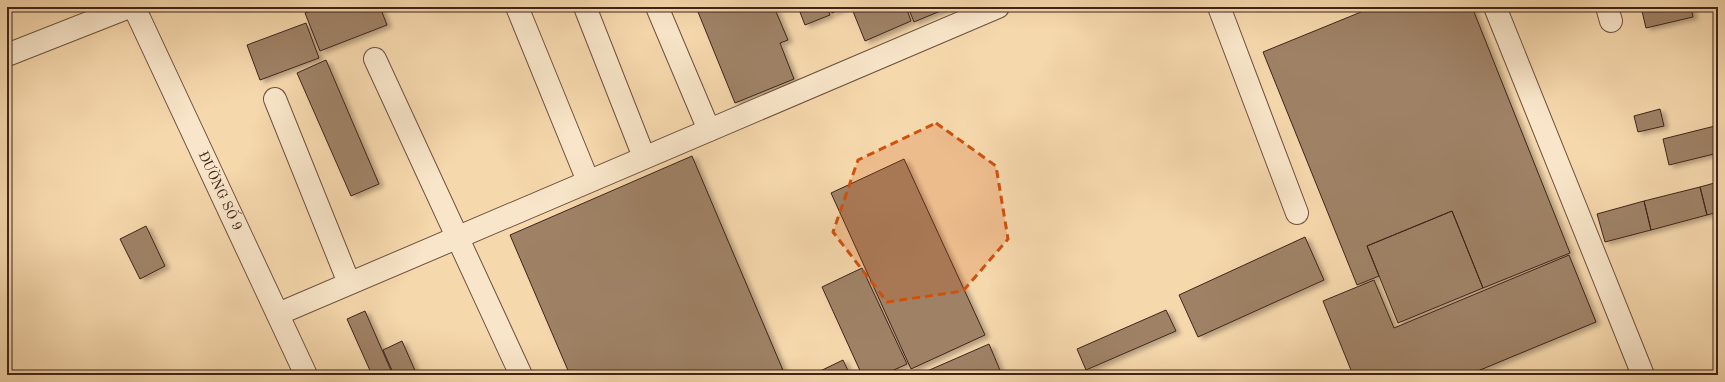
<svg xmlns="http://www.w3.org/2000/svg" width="1725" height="382" font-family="'Old Standard TT',serif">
<defs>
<filter id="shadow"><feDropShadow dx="4.5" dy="2.5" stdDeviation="2" flood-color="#0004"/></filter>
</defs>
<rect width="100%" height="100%" fill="#f6d8ad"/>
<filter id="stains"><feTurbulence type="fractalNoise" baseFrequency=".005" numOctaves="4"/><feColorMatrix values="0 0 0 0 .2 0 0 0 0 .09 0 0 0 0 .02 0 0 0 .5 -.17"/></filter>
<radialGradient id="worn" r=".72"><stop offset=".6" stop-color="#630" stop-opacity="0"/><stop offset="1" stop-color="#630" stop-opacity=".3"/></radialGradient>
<path fill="#9f8266" stroke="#40241a" filter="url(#shadow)" d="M320,7H380L387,25L320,51L305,13Z
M696,7H774L788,40L780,43L794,79L735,103Z
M798,7H827L830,15L805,25Z
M830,7H845L832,13Z
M857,7H906L911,21L865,41L852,9Z
M908,7H950L914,22Z
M1359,7H1472L1570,253L1483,288L1452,211L1367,246L1379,276L1357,285L1263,52L1361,12Z
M1641,7H1691L1693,17L1646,28Z
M306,23L319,58L260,80L247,45Z
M326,60L379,184L351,196L297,73Z
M1660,109L1664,126L1638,132L1634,116Z
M1715,126L1718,137V153L1669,165L1663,139Z
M692,156L785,375H570L510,235Z
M904,159L985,335L911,369L831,193Z
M1718,182V212L1707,215L1700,187Z
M1700,187L1707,215L1651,230L1644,201Z
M1644,201L1651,230L1605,242L1597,214Z
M1452,211L1483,288L1398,323L1367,246Z
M146,226L165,266L140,279L120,239Z
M1305,237L1324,280L1198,337L1179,295Z
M1569,255L1596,322L1468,375H1353L1323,301L1374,280L1394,328Z
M862,268L907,364L883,375H862L822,287Z
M1166,310L1176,331L1086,370L1077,349Z
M365,311L393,375H372L347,319Z
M402,341L417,375H394L383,350Z
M989,344L1002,375H918Z
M843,360L850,375H812Z"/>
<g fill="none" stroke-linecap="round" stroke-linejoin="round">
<defs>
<g id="minor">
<path id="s1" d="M134,7L306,375"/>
<path d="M517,7L588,181"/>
<path d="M585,7L644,157"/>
<path d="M657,7L709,130"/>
<path d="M1219,7L1297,213"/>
<path d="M1495,7L1643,375"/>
<path d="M1607,7L1611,21"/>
<path d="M7,55L129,7"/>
<path d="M375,59L521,375"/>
<path d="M275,99L349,283"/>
<path d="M278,314L998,7"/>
</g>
</defs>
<use href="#minor" stroke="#6e513f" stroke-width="24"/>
<use href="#minor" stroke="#f9e6ca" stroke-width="22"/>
</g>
<path fill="#cf510e" fill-opacity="0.2" stroke="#cf510e" stroke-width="3" stroke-dasharray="8 5" stroke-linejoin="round" d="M936,123L996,166L1008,239L963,291L887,302L833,232L858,160Z"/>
<g text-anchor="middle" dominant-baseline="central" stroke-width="3" stroke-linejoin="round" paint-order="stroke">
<g font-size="14" fill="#40241a" stroke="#f9e6ca">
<text stroke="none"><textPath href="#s1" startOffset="203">ĐƯỜNG SỐ 9</textPath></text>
</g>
</g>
<rect width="1725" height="382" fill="none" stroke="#f6d8ad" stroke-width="24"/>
<rect x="8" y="8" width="1709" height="366" fill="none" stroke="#40241a" stroke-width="2"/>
<rect x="12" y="12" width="1701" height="358" fill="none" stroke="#40241a"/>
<rect width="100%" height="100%" filter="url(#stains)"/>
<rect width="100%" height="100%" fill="url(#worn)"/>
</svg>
